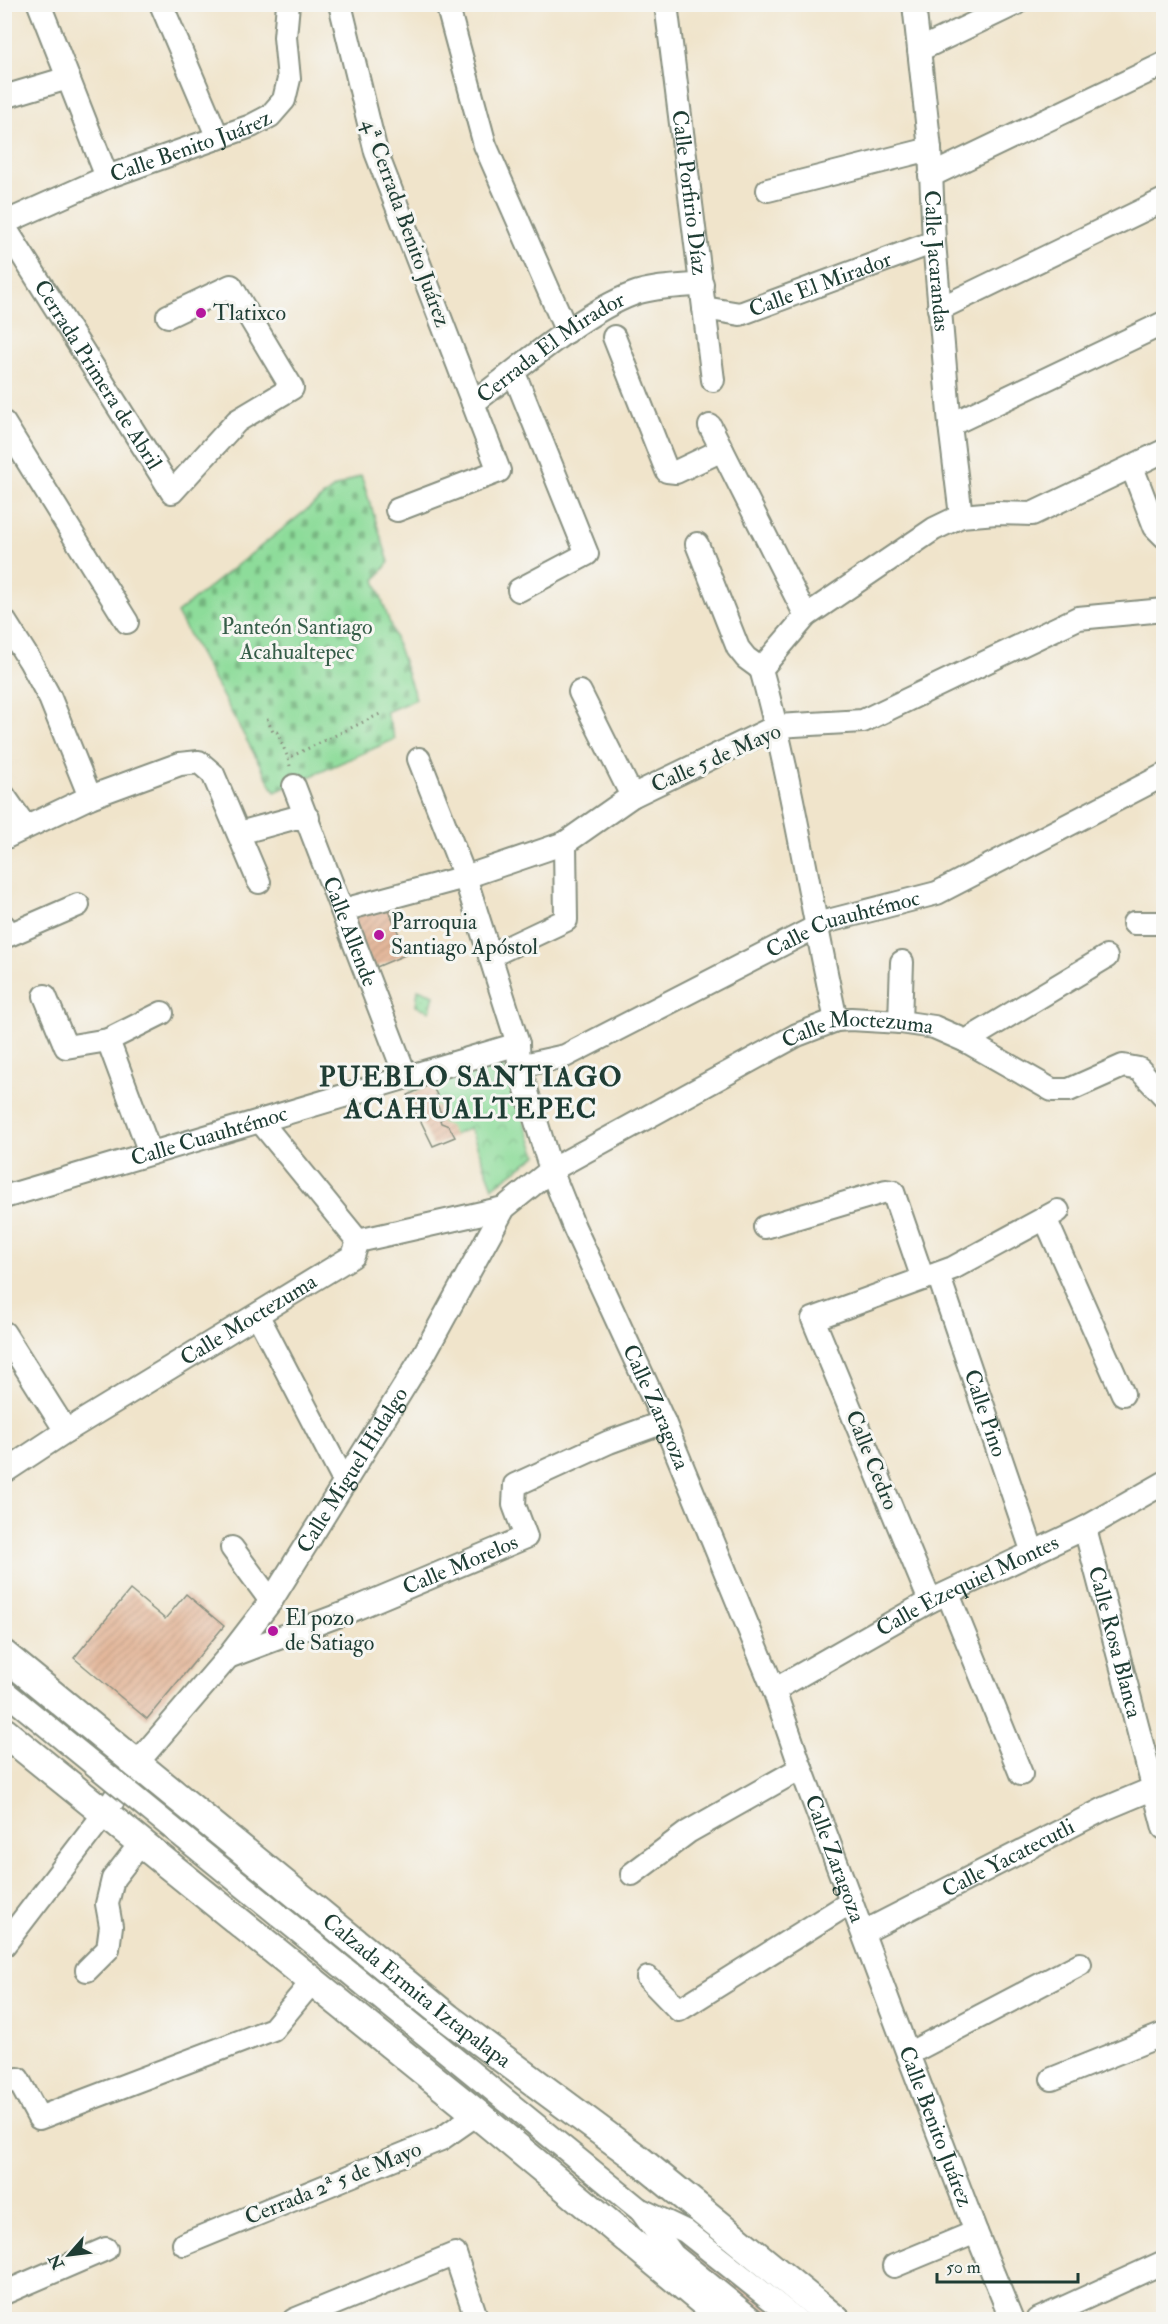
<svg xmlns="http://www.w3.org/2000/svg" width="1168" height="2324" font-family="'IM FELL Double Pica',serif">
<defs>
<pattern id="grass-dots" width="8" height="8" patternUnits="userSpaceOnUse" patternTransform="scale(1.5)"><rect width="8" height="8" fill="#8ddc9a"/><path d="M2 2h.1M6 6h.1" fill="none" stroke="#73b47e" stroke-width="1.8" stroke-linecap="round"/></pattern>
<pattern id="cemetery-stones" width="16" height="16" patternUnits="userSpaceOnUse" patternTransform="scale(1.5)"><rect width="16" height="16" fill="#8ddc9a"/><path d="M2 7V4a2 2 0 0 1 4 0v3zM10 15v-3a2 2 0 0 1 4 0v3z" fill="#73b47e"/></pattern>
<pattern id="park-crowns" width="20" height="18" patternUnits="userSpaceOnUse" patternTransform="scale(1.5)"><rect width="20" height="18" fill="#8ddc9a"/><path d="M2 6a3 3 0 1 1 6 0M12 15a3 3 0 1 1 6 0" fill="none" stroke="#73b47e"/></pattern>
<pattern id="building-hatch" width="6" height="6" patternUnits="userSpaceOnUse" patternTransform="scale(1.5)"><rect width="6" height="6" fill="#e3b699"/><path d="M-1 1l2-2M0 6l6-6M5 7l2-2" fill="none" stroke="#c29d84"/></pattern>
</defs>
<rect width="100%" height="100%" fill="#f6f6f2"/>
<filter id="ink" filterUnits="userSpaceOnUse"><feTurbulence type="fractalNoise" baseFrequency=".0167" numOctaves="2"/><feDisplacementMap in="SourceGraphic" scale="12" xChannelSelector="R" yChannelSelector="G"/><feConvolveMatrix kernelMatrix="1 2 1 2 8 2 1 2 1" color-interpolation-filters="sRGB"/></filter>
<filter id="wash" filterUnits="userSpaceOnUse"><feTurbulence type="fractalNoise" baseFrequency=".008" numOctaves="4" result="noise"/><feDisplacementMap in="SourceGraphic" scale="24" xChannelSelector="R" yChannelSelector="G"/><feGaussianBlur stdDeviation="1.35" result="paint"/><feColorMatrix in="noise" values="0 0 0 0 0 0 0 0 0 0 0 0 0 0 0 0 0 1.4 0 .05"/><feComposite in="paint" operator="in"/></filter>
<g filter="url(#wash)">
<rect width="100%" height="100%" fill="#f0e4cb"/>
<path fill="url(#grass-dots)" stroke="#568c67" stroke-width="1.5" d="M418,989L434,995L430,1011L416,1006Z"/>
<path fill="url(#cemetery-stones)" stroke="#568c67" stroke-width="1.5" d="M361,475L389,562L375,580L416,699L386,712L395,739L275,792L177,613L334,488Z"/>
<path fill="url(#park-crowns)" stroke="#568c67" stroke-width="1.5" d="M498,1060L503,1066L537,1155L493,1187L470,1128L433,1144L408,1084Z"/>
<g id="blocks">
<path fill="url(#building-hatch)" d="M385,901L407,954L372,969L350,916Z
M431,1084L437,1095L431,1104L432,1107L438,1106L443,1118L440,1120L441,1123L449,1126L455,1137L433,1146L408,1095Z
M130,1590L165,1619L186,1594L224,1626L147,1719L74,1658Z
M687,2240L787,2320H765L678,2251Z"/>
</g>
</g>
<g filter="url(#ink)">
<use href="#blocks" fill-opacity="0" stroke="#889080" stroke-width="1.5"/>
<g fill="none" stroke-linecap="round" stroke-linejoin="round">
<defs>
<g id="minor">
<path d="M39,4L107,177"/>
<path d="M161,4L218,138"/>
<path d="M340,4L376,152L473,403"/>
<path d="M447,4L485,145L567,332"/>
<path id="s1" d="M666,4L713,380"/>
<path id="s2" d="M914,4L930,149L934,242L950,425L961,516"/>
<path d="M919,50L1015,4"/>
<path d="M4,97L68,78"/>
<path d="M930,176L1164,64"/>
<path d="M768,190L930,149"/>
<path id="s3" d="M4,223L107,177L251,126L270,116L284,100L289,79L285,37L288,4"/>
<path id="s4" d="M4,226L172,492L237,421L292,388L231,286L168,316"/>
<path id="s5" d="M704,308L740,314L934,242"/>
<path d="M939,309L1164,200"/>
<path d="M614,337L667,471L676,472L722,450"/>
<path d="M514,373L587,554L519,590"/>
<path d="M4,423L127,622"/>
<path d="M950,425L1164,323"/>
<path d="M710,426L806,616"/>
<path d="M1132,467L1155,527L1164,536"/>
<path id="s6" d="M397,510L499,471L473,403C519,369 580,314 633,294C654,286 680,287 702,284"/>
<path d="M697,544L738,648L746,658L761,669"/>
<path d="M4,620L30,661L50,698L90,797"/>
<path d="M761,669L806,616L934,529L961,516L996,513L1032,514L1164,451"/>
<path d="M761,669C793,784 810,903 836,1020"/>
<path d="M580,692L632,796"/>
<path id="s7" d="M419,759L465,877L518,1044L519,1066L551,1170L574,1227L664,1422L774,1690L801,1768L908,2054L976,2232L1012,2320"/>
<path id="s8" d="M294,786L406,1077"/>
<path d="M4,796L25,826"/>
<path d="M239,833L294,818H308"/>
<path d="M4,838L90,797L180,764L199,762L213,774L259,882"/>
<path d="M343,910L465,877L565,843L632,796L777,726L863,721L1078,618L1164,610"/>
<path d="M1134,923H1164"/>
<path d="M4,926L9,935L78,905"/>
<path d="M490,956L566,920L565,843"/>
<path d="M45,996L66,1047L108,1040L162,1013"/>
<path d="M900,1022L902,962"/>
<path d="M108,1040L150,1153"/>
<path d="M966,1041L1106,957"/>
<path id="s9" d="M519,1066L565,1056L816,927L828,921L937,893L1164,775"/>
<path d="M261,1122L358,1241"/>
<path id="s10" d="M4,1197L518,1044"/>
<path d="M1045,1218L1123,1394"/>
<path d="M765,1227L886,1191L893,1192L923,1279"/>
<path id="s11" d="M938,1274L1033,1553"/>
<path d="M258,1316L345,1483"/>
<path d="M4,1333L66,1431"/>
<path id="s12" d="M4,1472L66,1431L353,1256L358,1241L504,1208"/>
<path id="s13" d="M1085,1528L1164,1828"/>
<path d="M232,1548L271,1601"/>
<path d="M948,1594L1021,1774"/>
<path d="M930,1601L813,1319L953,1268L1058,1211"/>
<path id="s14" d="M228,1657L345,1613L526,1537L514,1505L515,1485L609,1442L664,1422"/>
<path id="s15" d="M774,1690L930,1601L1085,1528L1164,1483"/>
<path d="M632,1874L688,1832L801,1768"/>
<path id="s16" d="M864,1932L1104,1809L1164,1784"/>
<path id="s17" d="M4,1945L105,1813L137,1763L228,1657L271,1601L423,1356L504,1208L551,1170L797,1035L836,1020L851,1019L900,1022L934,1027L966,1041L1052,1090H1069L1123,1066L1139,1069L1164,1096"/>
<path d="M87,1970L108,1949L111,1926L107,1904L113,1879L141,1843"/>
<path d="M648,1978L679,2010L851,1902"/>
<path d="M908,2054L1080,1964"/>
<path d="M18,2079L39,2118L273,2029L312,1982"/>
<path d="M1052,2079L1164,2034"/>
<path d="M639,2209L685,2231L797,2320"/>
<path d="M642,2212L673,2255L753,2320"/>
<path d="M184,2244L441,2139L477,2114"/>
<path d="M894,2266L976,2232"/>
<path d="M4,2293L106,2249"/>
<path d="M294,2320L455,2254L477,2320"/>
<path d="M1037,2320L1164,2262"/>
</g>
<g id="major">
<path id="s18" d="M4,1655L448,2018L637,2158L836,2320"/>
<path d="M4,1732L477,2114L725,2320"/>
</g>
</defs>
<use href="#minor" stroke="#889080" stroke-width="26"/>
<use href="#major" stroke="#889080" stroke-width="32"/>
<path stroke="#889080" stroke-width="3" stroke-dasharray="1.5 4.5" stroke-linecap="butt" d="M267,719L273,732H277L288,758
M290,766L288,758L380,714"/>
<use href="#minor" stroke="#fff" stroke-width="22"/>
<use href="#major" stroke="#fff" stroke-width="28"/>
<defs>
<path id="minor-bridge" d="M4,1691L639,2209"/>
</defs>
<use href="#minor-bridge" stroke="#889080" stroke-width="26" stroke-linecap="butt"/>
<use href="#minor-bridge" stroke="#fff" stroke-width="22"/>
</g>
</g>
<g fill="#b5179e" stroke="#f6f6f2" stroke-width="2">
<circle cx="201" cy="313" r="6"/>
<circle cx="379" cy="935" r="6"/>
<circle cx="273" cy="1631" r="6"/>
</g>
<g text-anchor="middle" dominant-baseline="central" stroke-width="6" stroke-linejoin="round" paint-order="stroke">
<g font-size="22" fill="#1f3d34" stroke="#f6f6f2">
<text stroke="none"><textPath href="#s3" startOffset="202">Calle Benito Juárez</textPath></text>
<text stroke="none"><textPath href="#s1" startOffset="190">Calle Porfirio Díaz</textPath></text>
<text transform="translate(406 223) rotate(70)">4ª Cerrada Benito Juárez</text>
<text stroke="none"><textPath href="#s2" startOffset="258">Calle Jacarandas</textPath></text>
<text stroke="none"><textPath href="#s5" startOffset="122">Calle El Mirador</textPath></text>
<text stroke="none"><textPath href="#s6" startOffset="278">Cerrada El Mirador</textPath></text>
<text stroke="none"><textPath href="#s4" startOffset="176">Cerrada Primera de Abril</textPath></text>
<text transform="translate(716 758) rotate(-24)">Calle 5 de Mayo</text>
<text stroke="none"><textPath href="#s9" startOffset="356">Calle Cuauhtémoc</textPath></text>
<text stroke="none"><textPath href="#s8" startOffset="156">Calle Allende</textPath></text>
<text stroke="none"><textPath href="#s17" startOffset="1296">Calle Moctezuma</textPath></text>
<text stroke="none"><textPath href="#s10" startOffset="214">Calle Cuauhtémoc</textPath></text>
<text stroke="none"><textPath href="#s12" startOffset="288">Calle Moctezuma</textPath></text>
<text stroke="none"><textPath href="#s7" startOffset="692">Calle Zaragoza</textPath></text>
<text stroke="none"><textPath href="#s11" startOffset="147">Calle Pino</textPath></text>
<text transform="translate(872 1460) rotate(68)">Calle Cedro</text>
<text stroke="none"><textPath href="#s17" startOffset="590">Calle Miguel Hidalgo</textPath></text>
<text stroke="none"><textPath href="#s14" startOffset="250">Calle Morelos</textPath></text>
<text stroke="none"><textPath href="#s15" startOffset="220">Calle Ezequiel Montes</textPath></text>
<text stroke="none"><textPath href="#s13" startOffset="118">Calle Rosa Blanca</textPath></text>
<text stroke="none"><textPath href="#s7" startOffset="1178">Calle Zaragoza</textPath></text>
<text stroke="none"><textPath href="#s16" startOffset="162">Calle Yacatecutli</textPath></text>
<text stroke="none"><textPath href="#s18" startOffset="532">Calzada Ermita Iztapalapa</textPath></text>
<text stroke="none"><textPath href="#s7" startOffset="1464">Calle Benito Juárez</textPath></text>
<text transform="translate(333 2183) rotate(-22)">Cerrada 2ª 5 de Mayo</text>
</g>
<g font-size="22" fill="#1f3d34" stroke="#f6f6f2" text-anchor="start">
<text x="213" y="313">Tlatixco</text>
<text x="391" y="922">Parroquia<tspan x="391" dy="25">Santiago Apóstol</tspan></text>
<text x="285" y="1618">El pozo<tspan x="285" dy="25">de Satiago</tspan></text>
</g>
<g font-size="22" fill="#355d48" stroke="#f6f6f2">
<text x="297" y="627">Panteón Santiago<tspan x="297" dy="25">Acahualtepec</tspan></text>
</g>
<g font-size="28" font-weight="bold" letter-spacing="1.5" fill="#1f3d34" stroke="#f6f6f2">
<text x="471" y="1077">PUEBLO SANTIAGO<tspan x="471" dy="32">ACAHUALTEPEC</tspan></text>
</g>
</g>
<rect width="1168" height="2324" fill="none" stroke="#f6f6f2" stroke-width="24"/>
<g transform="translate(69 2255) rotate(242)" stroke="#f6f6f2" stroke-width="4.5" paint-order="stroke">
<path d="M0-4.5L10 22L0 15L-10 22Z" fill="#1f3d34"/>
<text y="-9" font-size="16" font-weight="bold" text-anchor="middle" fill="#1f3d34">N</text>
</g>
<path d="M937 2273v9h141v-9" fill="none" stroke="#1f3d34" stroke-width="3"/>
<text x="946" y="2273" font-size="18" fill="#1f3d34" stroke="#f6f6f2" stroke-width="4.5" paint-order="stroke">50 m</text>
</svg>
